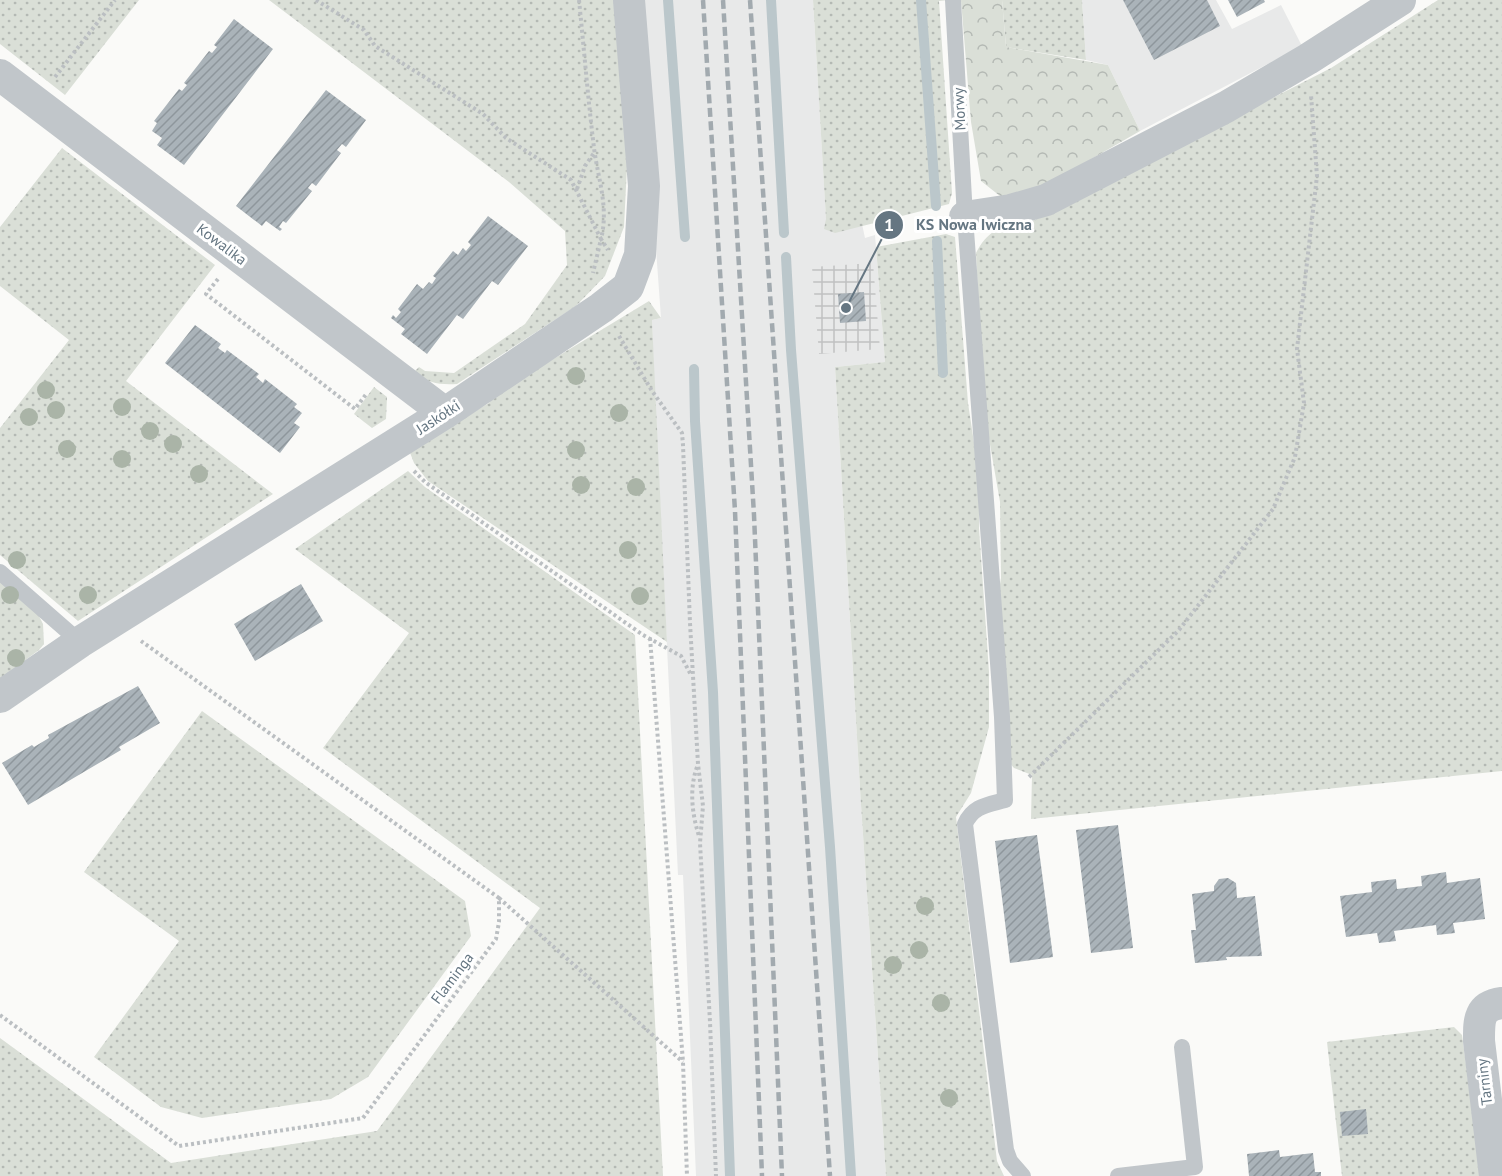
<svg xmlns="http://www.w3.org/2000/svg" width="1502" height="1176" font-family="'PT Sans',sans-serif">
<defs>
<pattern id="industrial-grid" width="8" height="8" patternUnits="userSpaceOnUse" patternTransform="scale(1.5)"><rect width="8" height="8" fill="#e8e9e9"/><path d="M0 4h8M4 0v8" fill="none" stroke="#c0c1c2"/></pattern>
<pattern id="grass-dots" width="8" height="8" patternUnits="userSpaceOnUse" patternTransform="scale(1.5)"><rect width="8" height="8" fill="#dadfd7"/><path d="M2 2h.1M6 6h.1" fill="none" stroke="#b4b9b4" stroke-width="1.8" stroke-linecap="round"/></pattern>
<pattern id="forest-crowns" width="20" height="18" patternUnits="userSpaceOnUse" patternTransform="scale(1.5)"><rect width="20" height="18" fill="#dadfd7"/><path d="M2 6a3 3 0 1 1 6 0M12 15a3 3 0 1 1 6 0" fill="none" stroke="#b4b9b4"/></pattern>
<pattern id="building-hatch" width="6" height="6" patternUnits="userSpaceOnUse" patternTransform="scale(1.5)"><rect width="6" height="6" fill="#aab3b9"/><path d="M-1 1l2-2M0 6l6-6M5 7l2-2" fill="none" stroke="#8e969c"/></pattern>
</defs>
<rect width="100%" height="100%" fill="#fafaf8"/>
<path fill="#e8e9e9" d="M638,0H813L826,218L859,210L865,238L875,235L885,362L835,367L861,805L886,1176H696L683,875H678L654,377L652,320L661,318Z
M1082,0H1216L1232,29L1281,5L1302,46L1140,131L1108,65L1086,60Z"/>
<path fill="url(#industrial-grid)" d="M873,263L880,349L819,354L812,267Z"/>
<path fill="url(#grass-dots)" d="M0,0H139L65,95L0,44Z
M269,0H616L627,166L624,227L605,276L576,306L457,384C439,385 429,383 413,373L419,367L425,371L454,373L525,324L567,265L565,231L509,182Z
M813,0H949L939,1L952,193L949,204L835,233L824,229L826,219Z
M1002,0H1082L1086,60L1006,47Z
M1438,0H1502V771L1031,819L1032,775L1014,768L1006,759L995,614L1001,578L1000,502L983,404L976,253C990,225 1008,225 1035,220L1331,68Z
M62,148L215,265L126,381L273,494L78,621L0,555V428L69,340L0,286V227Z
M946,234L955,237L968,403L979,476V528L989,672V727L971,793L956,817L997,1161L1004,1176H886L861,805L835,367L885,362L876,247Z
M649,301L661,318L652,320L667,642L428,481L414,463L409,450L489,403L494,395Z
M374,387L387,397L386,419L372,428L354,414Z
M408,471L425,487L635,635L663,1176H0V1038L171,1163L377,1131L540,908L323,748L409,633L295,549Z
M0,581L38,614L43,624L44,644L39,650L0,679Z
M202,711L465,901L471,936L368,1077L331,1099L202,1118L161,1107L94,1057L179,941L84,872Z
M1454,1027L1462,1035L1481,1176H1342L1327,1042Z"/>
<path fill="url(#forest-crowns)" d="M961,0H1002L1006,47L1108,65L1140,131L1055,180L1017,197L1000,196L981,181L971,122Z"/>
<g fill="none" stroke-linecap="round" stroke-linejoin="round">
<path stroke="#bbc7cb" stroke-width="10" d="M668,0L685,237
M771,0L784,233
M921,0L936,206
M937,241L943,373
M786,257L791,350L830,847L851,1176
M694,369L695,421L713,692L730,1176"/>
</g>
<path fill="url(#building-hatch)" d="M1123,0H1207L1220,26L1154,60Z
M1228,0H1264L1265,2L1237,17Z
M234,19L273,49L184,165L157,145L162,138L152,131L157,123L154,121L179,89L182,91L187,85L184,83L209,51L212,53L217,47L214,45Z
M326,90L366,120L346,147L342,144L337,150L341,153L316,186L312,183L308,188L312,191L286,223L283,221L279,227L282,229L280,231L266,221L262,226L236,206Z
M488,216L528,246L498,285L492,281L463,319L457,315L427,354L401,334L405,329L391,318L393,315L396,318L401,312L398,309L417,284L423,289L429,282L432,284L436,278L433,276L453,251L458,255L463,248L466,251L471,245L468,242Z
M864,292L866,321L840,323L838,294Z
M195,325L221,344L218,348L225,353L227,350L259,374L256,377L263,383L265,379L297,404L294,407L302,413L294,423L300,427L280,453L165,363Z
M301,584L323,621L255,661L234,624Z
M138,686L160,723L119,747L121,750L28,805L2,763L32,745L34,747L49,738L48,735Z
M1118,825L1133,948L1091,953L1076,830Z
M1037,835L1053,957L1010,963L995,841Z
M1446,872L1447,883L1480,878L1485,919L1453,923L1455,933L1437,935L1436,925L1394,931L1396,941L1379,943L1377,933L1346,937L1340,896L1372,892L1371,882L1396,879L1397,889L1422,886L1421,876Z
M1228,878L1236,883L1237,898L1255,896L1262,956L1226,957L1227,960L1195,963L1191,930H1196L1192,894L1214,891V886L1219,879Z
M1366,1109L1368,1134L1342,1136L1340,1112Z
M1279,1150L1280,1157L1313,1153L1315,1172H1321V1176H1249L1247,1154Z"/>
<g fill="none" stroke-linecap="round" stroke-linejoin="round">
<path stroke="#bbbfc2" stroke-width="4" stroke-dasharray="3 3" stroke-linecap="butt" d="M316,0L364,30L375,46L483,114L506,138L571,180L601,239L593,273
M579,0C584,49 588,99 594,148C598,179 609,207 601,239L608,250
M55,77L115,0
M577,189L585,166L594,153
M218,279L206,294L355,409L367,393
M619,336L652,391L682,433L683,445L690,623L698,764L703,806L700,843L710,1022L716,1176
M414,471L425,482L643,635L681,656L691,675
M650,638L683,1062L687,1176
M697,767C689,789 692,814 699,836
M1029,777L1179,630L1273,509L1295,457L1304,403L1297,349L1317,176L1311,95
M499,898L683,1062
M0,1015L179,1146L363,1118L496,939L499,922V898L141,641"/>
<path stroke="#c1c6ca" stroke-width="16" d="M953,0L965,217L1002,717L1005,800C987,805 973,806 965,824L1006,1150L1010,1161L1023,1176
M0,572L80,642
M1118,1176L1195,1167L1182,1047"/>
<path stroke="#c1c6ca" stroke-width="32" d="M0,75L445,413
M965,217L1011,210L1046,200L1226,107L1308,59L1400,0
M0,697L80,642L445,413L601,308L628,287L640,255L644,186L629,0
M1495,1176L1479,1041C1479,1021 1478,1006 1502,1003"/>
<path stroke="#a2aaaf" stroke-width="4.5" stroke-dasharray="9 4.5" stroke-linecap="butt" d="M703,0L735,511L762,1176
M723,0L754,515L782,1176
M750,0L830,1176"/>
</g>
<g fill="#aab4a7">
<circle cx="576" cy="376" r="9"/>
<circle cx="46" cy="390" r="9"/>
<circle cx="122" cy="407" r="9"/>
<circle cx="56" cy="410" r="9"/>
<circle cx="619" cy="413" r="9"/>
<circle cx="29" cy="417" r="9"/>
<circle cx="150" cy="431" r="9"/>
<circle cx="173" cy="444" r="9"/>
<circle cx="67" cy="449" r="9"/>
<circle cx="576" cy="450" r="9"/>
<circle cx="122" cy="459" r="9"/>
<circle cx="199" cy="474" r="9"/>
<circle cx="581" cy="485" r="9"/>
<circle cx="636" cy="487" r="9"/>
<circle cx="628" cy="550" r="9"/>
<circle cx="17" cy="560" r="9"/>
<circle cx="10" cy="595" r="9"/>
<circle cx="88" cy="595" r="9"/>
<circle cx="640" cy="596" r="9"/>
<circle cx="16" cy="658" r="9"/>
<circle cx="925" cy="906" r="9"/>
<circle cx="919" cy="950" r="9"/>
<circle cx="893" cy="965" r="9"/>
<circle cx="941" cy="1003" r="9"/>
<circle cx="949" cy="1098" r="9"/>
</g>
<g text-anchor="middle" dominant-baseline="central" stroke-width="6" stroke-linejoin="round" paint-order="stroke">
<g font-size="15" fill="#657682" stroke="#fff">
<text transform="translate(959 109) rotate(-93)">Morwy</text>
<text transform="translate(222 244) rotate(37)">Kowalika</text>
<text transform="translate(438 417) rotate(-33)">Jaskółki</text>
<text transform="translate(452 978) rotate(-53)">Flaminga</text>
<text transform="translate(1484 1082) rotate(-97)">Tarniny</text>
</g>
</g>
<path fill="none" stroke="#657682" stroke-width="2" d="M846 308L889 225"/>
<g fill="#657682" stroke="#fff" stroke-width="2">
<circle cx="846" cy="308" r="6"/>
<circle cx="889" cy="225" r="15"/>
</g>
<g font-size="18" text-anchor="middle" font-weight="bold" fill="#fff">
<text x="889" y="231">1</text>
</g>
<g font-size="16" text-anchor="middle" font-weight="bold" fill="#657682" stroke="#fff" stroke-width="6" stroke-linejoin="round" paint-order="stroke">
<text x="974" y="230">KS Nowa Iwiczna</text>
</g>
</svg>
